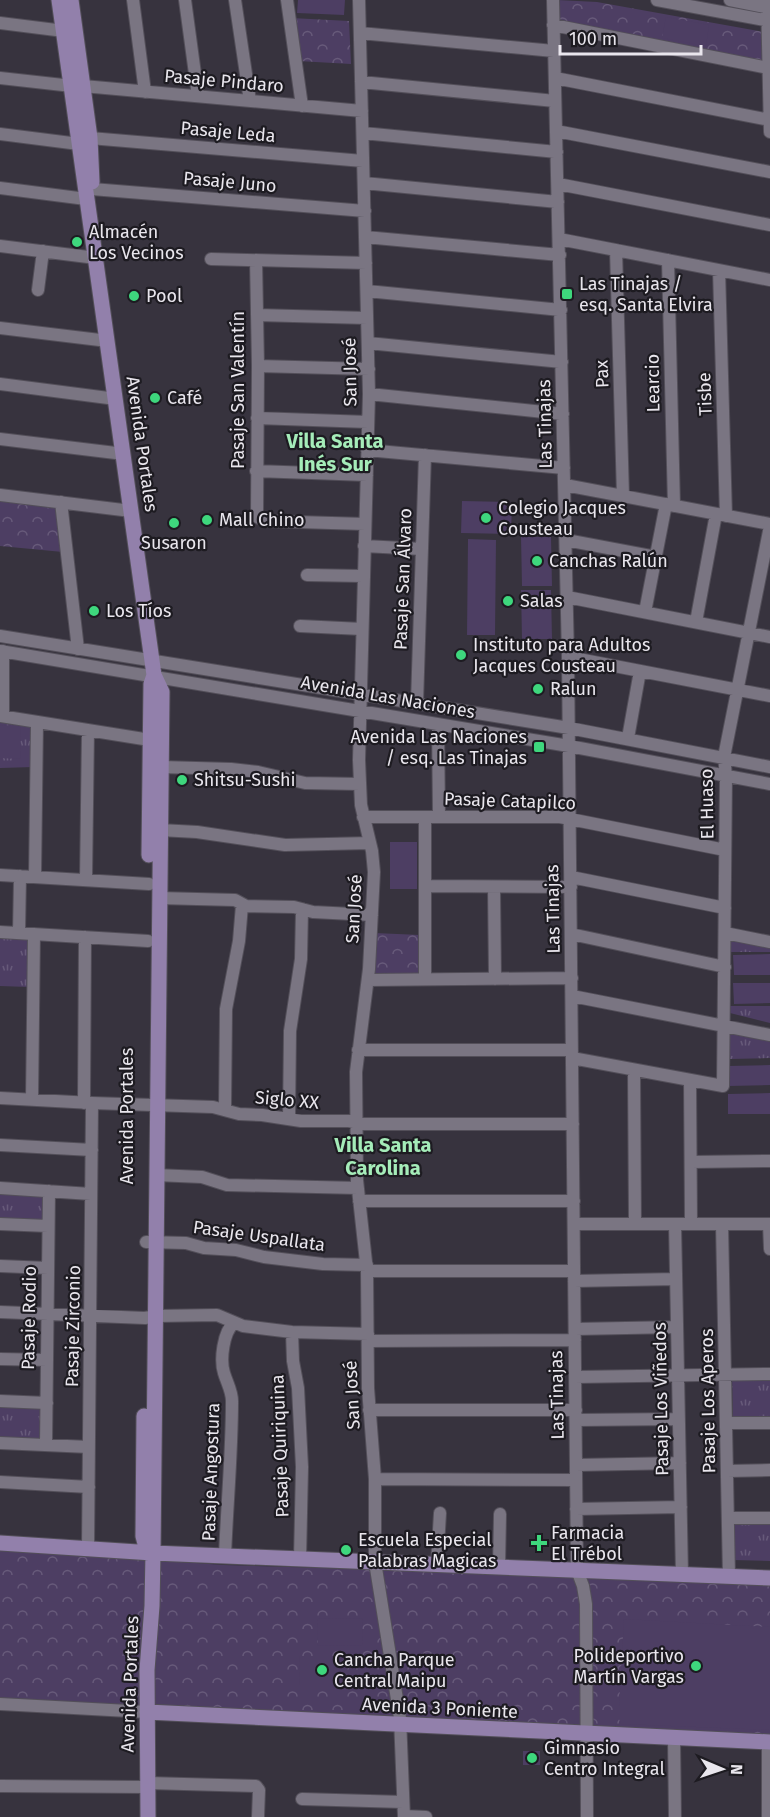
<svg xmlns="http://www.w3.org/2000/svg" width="770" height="1817" font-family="'Fira Sans',sans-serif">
<defs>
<pattern id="grass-tufts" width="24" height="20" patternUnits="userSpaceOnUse" patternTransform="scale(1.5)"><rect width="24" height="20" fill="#4d3e63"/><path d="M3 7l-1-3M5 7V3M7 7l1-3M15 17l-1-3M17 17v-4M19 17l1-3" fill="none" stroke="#675a7a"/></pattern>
<pattern id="park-crowns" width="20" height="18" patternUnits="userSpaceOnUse" patternTransform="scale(1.5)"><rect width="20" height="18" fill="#4d3e63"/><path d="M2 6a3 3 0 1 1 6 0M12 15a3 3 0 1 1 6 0" fill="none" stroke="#675a7a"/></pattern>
</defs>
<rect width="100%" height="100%" fill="#37333e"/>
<path fill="url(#grass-tufts)" d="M0,719L33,724V767L0,768Z
M0,936H30L29,987L0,986Z
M731,937L770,945V952H730Z
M730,1006H770V1023L730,1013Z
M729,1030L770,1039V1058L729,1059Z
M0,1193L45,1194L44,1222L0,1221Z
M770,1376V1416H733L732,1377Z
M0,1407L43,1408L42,1440L0,1439Z
M733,1522H770V1561L733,1560Z"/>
<path fill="url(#park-crowns)" d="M557,0L597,2L764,32V61L558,23Z
M291,18L349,21L351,64L298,61Z
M0,497L58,505L63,552L0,546Z
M374,933L420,935V976H373Z
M0,1549L223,1565L770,1581V1737L0,1700Z"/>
<path fill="#4d3e63" d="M298,0H345L344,15L297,13Z
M666,17L709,25L706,46L662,38Z
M462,501L512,502L511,534L461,533Z
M521,537H551L552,586H522Z
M468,539L496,540L495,635H467Z
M521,590H551L552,639H522Z
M0,725L21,726L20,759L0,758Z
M390,842H417V889H390Z
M770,954V975H734L733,955Z
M770,983V1003L734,1004L733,983Z
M770,1065V1085L728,1086V1066Z
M770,1093V1114H728V1094Z
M362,1618L363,1645L318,1646L317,1619Z
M624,1619L770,1627V1730L621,1724L619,1719V1706Z
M300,1656H345L344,1685H299Z
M523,1751H540V1765H523Z"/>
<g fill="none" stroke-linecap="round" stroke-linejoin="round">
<defs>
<path id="minor" d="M133,0L145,92
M185,0L198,96
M235,0L250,101
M287,0L302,106
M359,0L369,394L359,760L361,805L372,851L374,872L369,969L356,1072L357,1180L367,1271L368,1388L375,1479V1562L400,1718L404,1817
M553,0L568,657L577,1570L583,1586L586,1604L587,1817
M657,0L770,21
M730,0L770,8
M767,0L770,132
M0,23L64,31
M553,25L768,68
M360,33L554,51
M0,78L72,86
M555,78L770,120
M361,82L555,101
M83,86L362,111
M556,131L770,172
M363,133L557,152
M0,134L79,144
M90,138L363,161
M364,183L558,202
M558,184L770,225
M0,188L86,199
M92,189L365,211
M365,237L560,255
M559,239L770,280
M0,246L96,258
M616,250L623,496
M211,259L366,263
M256,260L258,366L257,517L265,521L365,524
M668,260L674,506
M719,270L726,516
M38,290L43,251
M367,291L561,310
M257,315L367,318
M0,328L108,341
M368,343L562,362
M258,366L369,369
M0,384L116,399
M369,394L563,414
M257,418L368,422
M0,439L124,454
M367,450L564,468
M256,471L367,475
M565,485L770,524
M0,495L131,511
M61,502L78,649
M566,540L656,557
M364,546L422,549
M307,575L363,576
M567,597L770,637
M645,612L666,504
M696,622L716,514
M300,626L362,629
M0,636L569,728L770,767
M0,651L569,746L770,784
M3,651V716
M568,657L770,696
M417,703L425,455
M0,716L150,740
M438,725L439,817
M628,738L640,671
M161,767L231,769L258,772L305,783L360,784
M363,817H560L725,850
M425,817V979
M160,830L197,832L285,845L370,843
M0,875L149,884
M35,877L37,722
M571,877L725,908
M86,880L88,730
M425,886L571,887
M494,887L495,979
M159,898L235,900L246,906L294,907L313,912L372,915
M0,932L148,941
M19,933L20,876
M725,933L770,942
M571,934L725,967
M368,980L572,978
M572,996L770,1035
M358,1050H572
M572,1058L723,1086L726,775L724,757L770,526
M634,1070L635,1224
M690,1080L691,1224
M0,1098L92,1103L213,1107L239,1114L262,1115L301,1121H349L364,1124H573
M32,1100L34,934
M84,1103L85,937
M225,1110L226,1009L239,941L242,905
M289,1119L290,1031L301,959L302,909
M0,1145L92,1150
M691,1162L770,1161
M156,1175L202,1177L227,1185L358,1188
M0,1188L91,1194
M359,1201H574
M0,1224L48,1226
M574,1224H770
M675,1224L682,1575
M722,1224L729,1577
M769,1224L770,1249
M146,1242L186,1243L204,1248L236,1250L264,1257L323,1264L367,1265
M0,1266L48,1268
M367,1271H574
M574,1281L676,1279
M0,1312L145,1318L156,1316L217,1315L243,1326L292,1332L368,1334
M575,1329L677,1327
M292,1332L293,1361L298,1388L302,1467L300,1559
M368,1341L575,1340
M0,1359L47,1360
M575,1377L770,1374
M0,1401L47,1403
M369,1410H576
M576,1420L679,1419
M726,1423H770
M0,1443L89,1447
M46,1445L49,1191
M576,1465L680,1463
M727,1471L770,1470
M375,1479L576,1480
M0,1482L89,1487
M576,1509L681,1507
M728,1518H770
M88,1549L92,1103
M225,1556C227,1504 232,1453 232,1401C232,1391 227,1383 224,1373C220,1360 223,1332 234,1323
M437,1564L440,1513
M499,1567L500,1514
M0,1704L147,1712
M674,1738L675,1817
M768,1742V1817
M148,1783L256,1786L259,1790L258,1817
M0,1786L148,1787
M302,1799L403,1802
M404,1816L426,1817"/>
<path id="major" d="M59,0L154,675L162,692L153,1553L152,1606L147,1670L148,1817
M71,0L90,138L92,182
M149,855L151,684L154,675
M144,1416L143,1536L146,1547L153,1553
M0,1543L153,1553L770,1578
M147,1712L770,1742"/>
</defs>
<use href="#minor" stroke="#534f59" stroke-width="14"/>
<use href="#major" stroke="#534f59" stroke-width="17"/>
<use href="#minor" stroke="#7a7582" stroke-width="12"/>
<use href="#major" stroke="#9280ab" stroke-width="15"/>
</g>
<g fill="#3ed77d" stroke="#1d1b21" stroke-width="2">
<circle cx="77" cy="242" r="6"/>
<rect x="561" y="288" width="12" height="12" rx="3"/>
<circle cx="134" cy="296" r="6"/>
<circle cx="155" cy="398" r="6"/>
<circle cx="486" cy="518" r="6"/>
<circle cx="207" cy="520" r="6"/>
<circle cx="174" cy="523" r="6"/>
<circle cx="537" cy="561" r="6"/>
<circle cx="508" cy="601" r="6"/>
<circle cx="94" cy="611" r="6"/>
<circle cx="461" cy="655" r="6"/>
<circle cx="538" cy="689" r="6"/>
<rect x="533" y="741" width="12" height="12" rx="3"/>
<circle cx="182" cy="780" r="6"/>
<path d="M536 1534h6v6h6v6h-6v6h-6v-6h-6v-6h6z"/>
<circle cx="346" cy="1550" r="6"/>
<circle cx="696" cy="1666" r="6"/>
<circle cx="322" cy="1670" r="6"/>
<circle cx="532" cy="1758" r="6"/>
</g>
<g text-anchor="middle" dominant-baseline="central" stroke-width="4.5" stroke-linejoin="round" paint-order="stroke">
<g font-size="18" fill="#e9e6ed" stroke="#1d1b21">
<text transform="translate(224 81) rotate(5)">Pasaje Pindaro</text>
<text transform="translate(228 132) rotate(5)">Pasaje Leda</text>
<text transform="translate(230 182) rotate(5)">Pasaje Juno</text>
<text transform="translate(350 372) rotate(-91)">San José</text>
<text transform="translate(602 374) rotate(-92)">Pax</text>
<text transform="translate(653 383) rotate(-91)">Learcio</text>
<text transform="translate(238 390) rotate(-90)">Pasaje San Valentín</text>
<text transform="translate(705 394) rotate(-92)">Tisbe</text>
<text transform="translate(545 424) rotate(-91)">Las Tinajas</text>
<text transform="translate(142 444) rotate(82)">Avenida Portales</text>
<text transform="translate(403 579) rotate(-88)">Pasaje San Álvaro</text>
<text transform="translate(388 697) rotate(10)">Avenida Las Naciones</text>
<text transform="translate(510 801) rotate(2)">Pasaje Catapilco</text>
<text transform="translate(707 804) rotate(-91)">El Huaso</text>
<text transform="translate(354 909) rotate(-87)">San José</text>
<text transform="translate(553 909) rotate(-91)">Las Tinajas</text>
<text transform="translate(287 1100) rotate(5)">Siglo XX</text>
<text transform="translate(127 1116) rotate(-90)">Avenida Portales</text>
<text transform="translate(259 1236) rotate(8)">Pasaje Uspallata</text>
<text transform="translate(29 1318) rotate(-89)">Pasaje Rodio</text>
<text transform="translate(73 1326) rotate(-89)">Pasaje Zirconio</text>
<text transform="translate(352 1395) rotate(-93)">San José</text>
<text transform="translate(557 1395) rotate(-91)">Las Tinajas</text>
<text transform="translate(661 1399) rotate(-91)">Pasaje Los Viñedos</text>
<text transform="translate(708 1401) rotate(-91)">Pasaje Los Aperos</text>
<text transform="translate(280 1446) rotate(-92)">Pasaje Quiriquina</text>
<text transform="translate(211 1472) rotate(-88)">Pasaje Angostura</text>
<text transform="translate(130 1684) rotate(-88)">Avenida Portales</text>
<text transform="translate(440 1708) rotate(3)">Avenida 3 Poniente</text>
</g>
<g font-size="18" fill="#e9e6ed" stroke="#1d1b21" text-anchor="start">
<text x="89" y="232">Almacén<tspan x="89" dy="21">Los Vecinos</tspan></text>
<text x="579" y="284">Las Tinajas /<tspan x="579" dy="21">esq. Santa Elvira</tspan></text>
<text x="146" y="296">Pool</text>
<text x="167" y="398">Café</text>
<text x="498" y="508">Colegio Jacques<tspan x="498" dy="21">Cousteau</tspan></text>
<text x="219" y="520">Mall Chino</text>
<text x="174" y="543" text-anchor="middle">Susaron</text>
<text x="549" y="561">Canchas Ralún</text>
<text x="520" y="601">Salas</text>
<text x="106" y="611">Los Tíos</text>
<text x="473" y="645">Instituto para Adultos<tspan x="473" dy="21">Jacques Cousteau</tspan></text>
<text x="550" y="689">Ralun</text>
<text x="527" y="737" text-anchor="end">Avenida Las Naciones<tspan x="527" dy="21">/ esq. Las Tinajas</tspan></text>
<text x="194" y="780">Shitsu-Sushi</text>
<text x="551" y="1533">Farmacia<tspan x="551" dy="21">El Trébol</tspan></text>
<text x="358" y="1540">Escuela Especial<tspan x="358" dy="21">Palabras Magicas</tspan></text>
<text x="684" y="1656" text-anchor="end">Polideportivo<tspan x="684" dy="21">Martín Vargas</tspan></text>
<text x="334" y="1660">Cancha Parque<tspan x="334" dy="21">Central Maipu</tspan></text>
<text x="544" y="1748">Gimnasio<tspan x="544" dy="21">Centro Integral</tspan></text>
</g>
<g font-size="20" font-weight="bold" fill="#a5ecb9" stroke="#1d1b21">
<text x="335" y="441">Villa Santa<tspan x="335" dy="23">Inés Sur</tspan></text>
<text x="383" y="1145">Villa Santa<tspan x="383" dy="23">Carolina</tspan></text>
</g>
</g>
<g transform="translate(722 1769) rotate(92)" stroke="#1d1b21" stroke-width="4.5" paint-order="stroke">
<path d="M0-4.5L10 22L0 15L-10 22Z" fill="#e9e6ed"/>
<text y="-9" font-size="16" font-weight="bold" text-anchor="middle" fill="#e9e6ed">N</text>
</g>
<path d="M560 45v9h141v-9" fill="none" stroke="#e9e6ed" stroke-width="3"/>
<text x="569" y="45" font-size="18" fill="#e9e6ed" stroke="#1d1b21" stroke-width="4.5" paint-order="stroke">100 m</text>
</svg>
